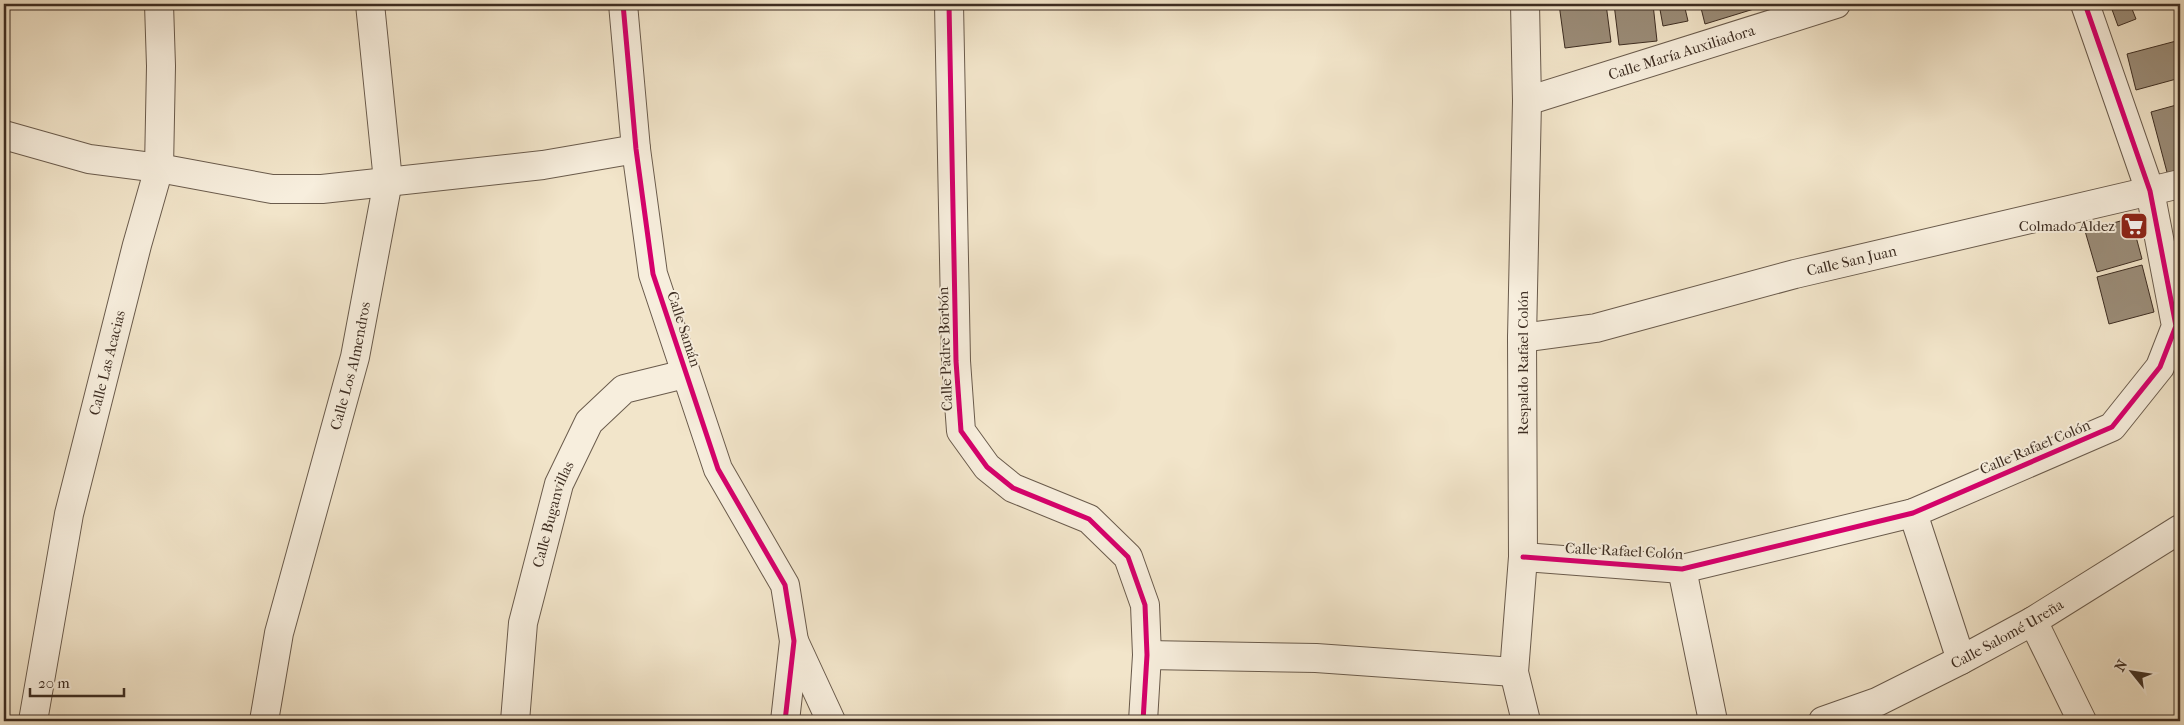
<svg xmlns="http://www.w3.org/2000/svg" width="2184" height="725" font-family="'IM FELL French Canon',serif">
<rect width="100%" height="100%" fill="#f2e5ca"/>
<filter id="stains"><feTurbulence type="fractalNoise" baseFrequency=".004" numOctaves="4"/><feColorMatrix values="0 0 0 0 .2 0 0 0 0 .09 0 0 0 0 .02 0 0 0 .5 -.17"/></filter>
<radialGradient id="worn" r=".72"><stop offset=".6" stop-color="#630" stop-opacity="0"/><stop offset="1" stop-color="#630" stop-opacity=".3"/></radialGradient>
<path fill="#9b8d79" stroke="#3d2d22" d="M1559,4H1606L1611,42L1565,48Z
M1614,4H1653L1657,41L1619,45Z
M1659,4H1684L1688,21L1663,26Z
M1700,4H1767V5L1705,24Z
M2110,4H2130L2136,19L2118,26Z
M2180,40V78L2136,90L2127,54Z
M2180,104V173L2168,176L2151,112Z
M2131,218L2142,259L2097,272L2085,231Z
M2142,265L2154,312L2109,324L2097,277Z"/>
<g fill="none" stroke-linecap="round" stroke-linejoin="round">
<defs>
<g id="street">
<path d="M623,4L636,149L653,274L718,469L785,585L794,641L785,721"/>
<path d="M949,4L956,361L961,431L987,467L1013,488L1089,519L1128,557L1145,605L1147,655L1143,721"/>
<path d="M1525,4L1527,101L1522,338L1523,557L1514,672L1526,721"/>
<path id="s1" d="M1527,101L1836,4"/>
<path d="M4,135L89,159L159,168L272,189H322L543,165L636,149"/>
<path id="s2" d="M1522,338L1596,328L1795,274L2180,184"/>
<path d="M1913,513L1961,660"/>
<path d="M1523,557L1682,569L1913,513L2112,427L2160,367L2176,326L2150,191L2085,4"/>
<path d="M1682,569L1713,721"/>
<path d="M2033,621L2082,721"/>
<path d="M794,641L831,721"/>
<path d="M1147,655L1316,658L1514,672"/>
<path id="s3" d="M33,721L69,514L137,245L159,168L161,66L159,4"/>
<path id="s4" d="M264,721L279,633L355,357L388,181L370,4"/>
<path id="s5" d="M515,721L523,623L559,484L589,422L624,389L685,374"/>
<path id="s6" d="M1823,721L1877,702L1961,660L2033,621L2180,529"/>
</g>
</defs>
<use href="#street" stroke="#6a5b4c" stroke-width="30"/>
<use href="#street" stroke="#f7eedd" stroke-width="28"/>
<defs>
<path id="cycleway" d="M623,4L636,149L653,274L718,469L785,585L794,641L785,721
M949,4L956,361L961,431L987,467L1013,488L1089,519L1128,557L1145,605L1147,655L1143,721
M1523,557L1682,569L1913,513L2112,427L2160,367L2176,326L2150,191L2085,4"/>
</defs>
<use href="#cycleway" stroke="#f7eedd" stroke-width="8"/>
<use href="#cycleway" stroke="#d6006c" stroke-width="5"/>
</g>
<defs>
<symbol id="supermarket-square" viewBox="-11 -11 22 22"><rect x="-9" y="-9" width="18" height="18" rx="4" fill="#8f2418" stroke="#f7eedd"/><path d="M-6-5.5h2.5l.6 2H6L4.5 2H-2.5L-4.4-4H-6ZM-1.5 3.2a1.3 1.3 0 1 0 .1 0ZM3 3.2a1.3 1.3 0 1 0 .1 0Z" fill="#fff"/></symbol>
</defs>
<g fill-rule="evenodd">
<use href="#supermarket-square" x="2118" y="210" width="32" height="32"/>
</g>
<g text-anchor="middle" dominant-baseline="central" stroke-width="4" stroke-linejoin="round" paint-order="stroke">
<g font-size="15" fill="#3d2d22" stroke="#f7eedd">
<text stroke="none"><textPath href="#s1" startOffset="162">Calle María Auxiliadora</textPath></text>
<text stroke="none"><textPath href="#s2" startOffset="339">Calle San Juan</textPath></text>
<text transform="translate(684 329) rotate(72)">Calle Samán</text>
<text transform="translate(945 349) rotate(-92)">Calle Padre Borbón</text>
<text stroke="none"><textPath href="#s3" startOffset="366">Calle Las Acacias</textPath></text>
<text transform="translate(1523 363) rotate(-90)">Respaldo Rafael Colón</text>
<text stroke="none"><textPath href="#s4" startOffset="366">Calle Los Almendros</textPath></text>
<text transform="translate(2035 447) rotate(-23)">Calle Rafael Colón</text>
<text stroke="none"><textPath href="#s5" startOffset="211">Calle Buganvillas</textPath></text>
<text transform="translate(1624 551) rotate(3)">Calle Rafael Colón</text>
<text stroke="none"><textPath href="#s6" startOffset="204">Calle Salomé Ureña</textPath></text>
</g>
<g font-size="15" fill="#3d2d22" stroke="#f7eedd" text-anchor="end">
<text x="2115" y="226">Colmado Aldez</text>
</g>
</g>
<rect width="2184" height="725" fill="none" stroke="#f2e5ca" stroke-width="20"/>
<rect x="5" y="5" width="2174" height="715" fill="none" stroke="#3d2d22" stroke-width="2.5"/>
<rect x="10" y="10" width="2164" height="705" fill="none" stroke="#3d2d22"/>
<g transform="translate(2132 672) rotate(300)" stroke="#f7eedd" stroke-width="4" paint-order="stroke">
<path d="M0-4L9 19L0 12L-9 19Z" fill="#3d2d22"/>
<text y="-8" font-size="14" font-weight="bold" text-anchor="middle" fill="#3d2d22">N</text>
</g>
<path d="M30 688v8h94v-8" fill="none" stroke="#3d2d22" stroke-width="2.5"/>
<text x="38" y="688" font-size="15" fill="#3d2d22" stroke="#f7eedd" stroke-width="4" paint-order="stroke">20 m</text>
<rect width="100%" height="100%" filter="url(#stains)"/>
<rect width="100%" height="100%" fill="url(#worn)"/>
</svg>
